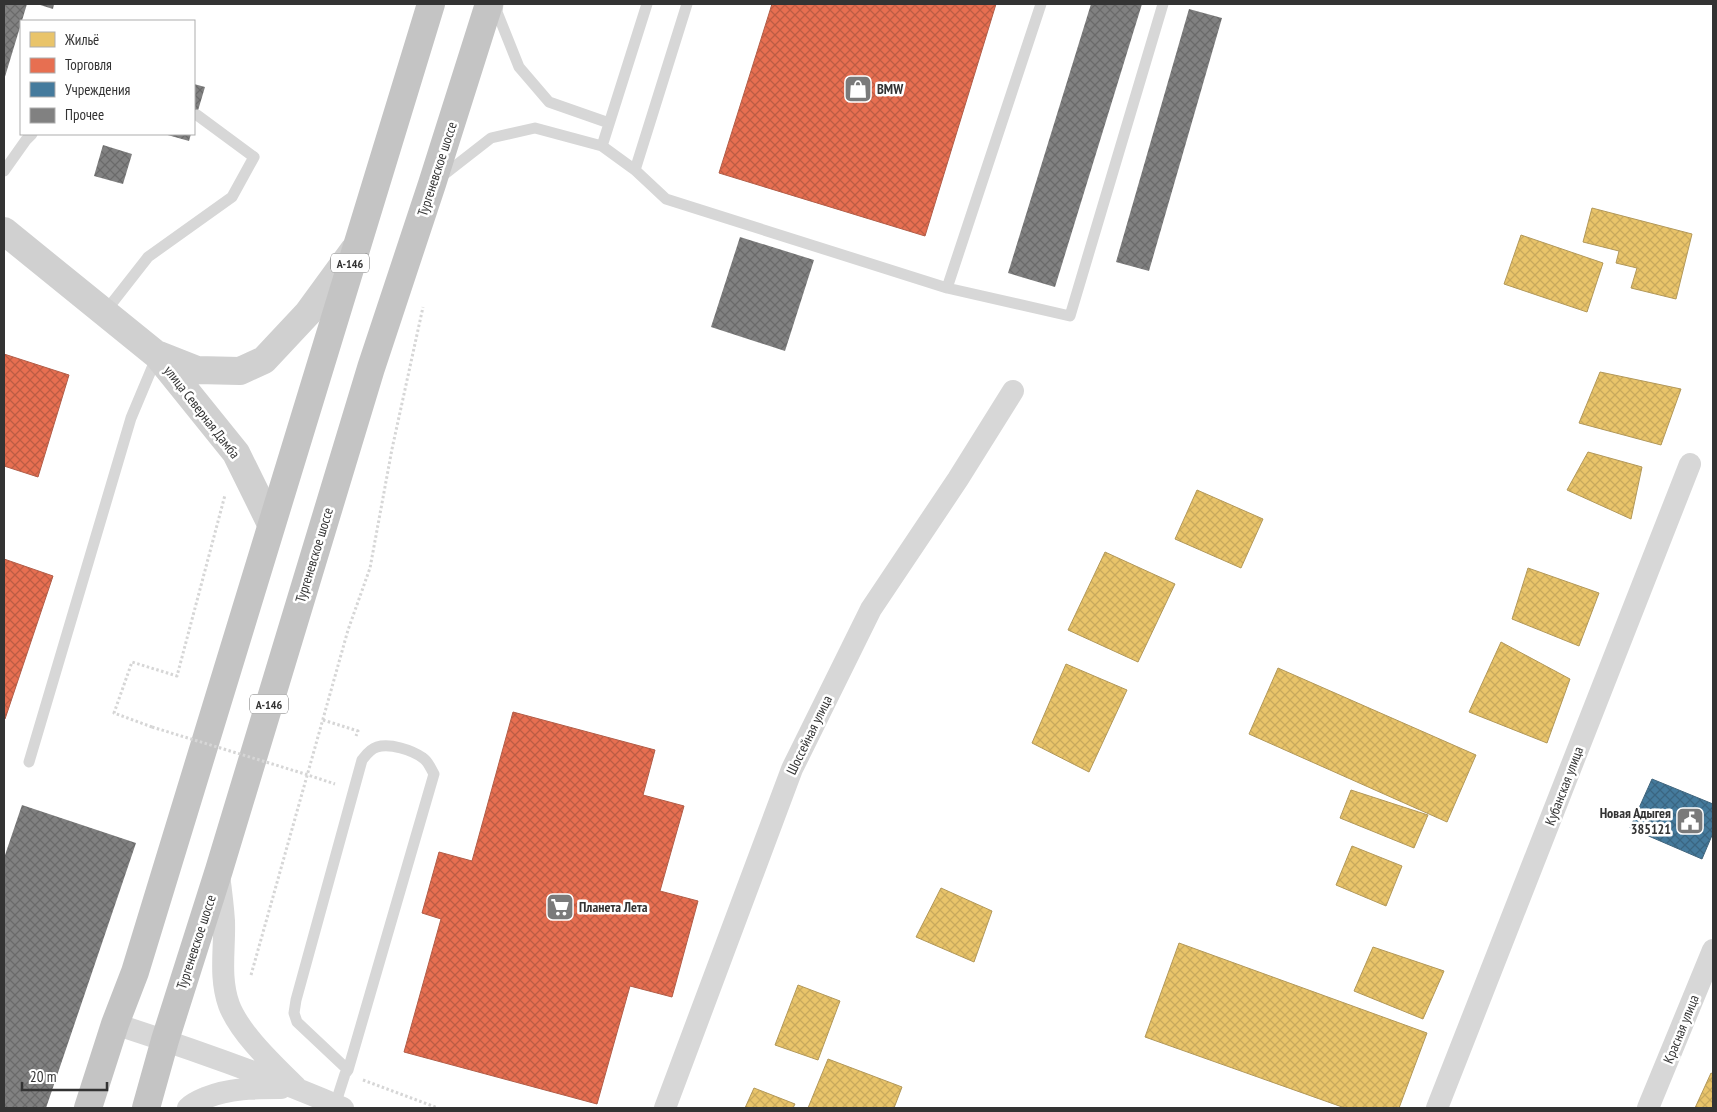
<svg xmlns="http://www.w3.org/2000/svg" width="1717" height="1112" font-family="'PT Sans Narrow',sans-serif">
<defs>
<pattern id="homes-cross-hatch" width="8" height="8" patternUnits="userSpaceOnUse" patternTransform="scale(1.25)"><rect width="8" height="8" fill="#e9c46a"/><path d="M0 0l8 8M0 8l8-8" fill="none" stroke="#c8a95c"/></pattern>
<pattern id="shops-cross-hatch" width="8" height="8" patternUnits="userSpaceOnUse" patternTransform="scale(1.25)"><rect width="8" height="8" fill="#e76f51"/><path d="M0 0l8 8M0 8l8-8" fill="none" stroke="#bc5c44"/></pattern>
<pattern id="public-cross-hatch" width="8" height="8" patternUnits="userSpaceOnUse" patternTransform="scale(1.25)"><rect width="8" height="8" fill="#457b9d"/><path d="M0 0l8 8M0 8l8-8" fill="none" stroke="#3a6581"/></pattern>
<pattern id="building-cross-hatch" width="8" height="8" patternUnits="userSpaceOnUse" patternTransform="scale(1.25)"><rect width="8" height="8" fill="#818181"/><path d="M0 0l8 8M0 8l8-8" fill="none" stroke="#6a6a6a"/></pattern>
</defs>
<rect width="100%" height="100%" fill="#fff"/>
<path fill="url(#homes-cross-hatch)" stroke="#b2985a" d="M1592,208L1692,234L1676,299L1631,288L1637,268L1616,263L1619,251L1583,242Z
M1521,235L1603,263L1587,312L1504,284Z
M1600,372L1681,389L1661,445L1579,423Z
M1588,452L1642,467L1631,519L1567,490Z
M1197,490L1263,519L1241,568L1175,539Z
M1105,552L1175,584L1138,662L1068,630Z
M1528,568L1599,593L1579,646L1512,619Z
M1501,642L1570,679L1547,743L1469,712Z
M1066,664L1127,690L1089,772L1032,743Z
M1278,668L1476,755L1447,822L1249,734Z
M1351,790L1428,815L1414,848L1340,818Z
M1352,846L1402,866L1386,906L1336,885Z
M941,888L992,911L974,962L916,937Z
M1179,943L1427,1033L1399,1108H1345L1145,1037Z
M1373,947L1444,971L1423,1019L1354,991Z
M798,985L840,1001L818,1060L775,1045Z
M828,1059L902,1087L894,1108H808Z
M1711,1073L1713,1074V1108H1695Z
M754,1088L795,1104L793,1108H745Z"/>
<path fill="url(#shops-cross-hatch)" stroke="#b15d48" d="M772,4H996L925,236L719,173Z
M4,354L69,375L38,477L4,466Z
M4,559L53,576L5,719L4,718Z
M513,712L655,750L643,795L684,806L660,891L698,901L672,997L630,986L597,1104L404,1052L441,919L422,913L439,852L472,861Z"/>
<path fill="url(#public-cross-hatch)" stroke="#40657d" d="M1652,779L1713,804V833L1702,859L1630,828Z"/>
<path fill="url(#building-cross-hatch)" d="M4,4H27L4,80Z
M37,4H54L53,9Z
M1091,4H1142L1055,287L1008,273Z
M1189,9L1222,18L1149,271L1116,262Z
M194,84L205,87L194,124Z
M164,134H191L189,141Z
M103,145L132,154L123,184L94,176Z
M740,237L814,260L785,351L711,327Z
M22,805L136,843L46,1108H4V858Z"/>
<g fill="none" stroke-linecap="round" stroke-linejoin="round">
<path stroke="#d6d6d6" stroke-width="3" stroke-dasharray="2.5 2.5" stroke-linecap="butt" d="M323,720L358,731L356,736
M152,727L114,713L132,662L177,676L225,495
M305,774L335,784
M251,975L348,630L370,568L392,449L423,307
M363,1080L438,1108"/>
<path stroke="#d7d7d7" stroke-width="11" d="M498,4L497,12L519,67L549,102L609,123
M602,146L647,4
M635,170L687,4
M4,171L26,140L32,134
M441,177L491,138L535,128L602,146L635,170L666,199L947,288L1070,316L1163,4
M947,288L1041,4
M105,312L148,257L232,197L254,157L197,115
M29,762L131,418L157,356
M335,1105L345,1074L348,1070L434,774C431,769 428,761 423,758C412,750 390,743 377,747C370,749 366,755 362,760L296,1000L294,1013L297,1022L348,1070"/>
<path stroke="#d7d7d7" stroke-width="22" d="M219,875C221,890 223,906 224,921C225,949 219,977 229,1005C240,1034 275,1066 297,1088
M115,1024C192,1049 269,1076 343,1108
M188,1108C193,1103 198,1101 205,1098C230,1088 254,1088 281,1088
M665,1108L792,769L871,609L958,479L1013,391
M1437,1108L1690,464
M1648,1108L1713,950"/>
<path stroke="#d0d0d0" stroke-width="28" d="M4,231L157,355L236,453L271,524
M159,355L197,370L240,371L264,360L308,313L354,250"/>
<path stroke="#c4c4c4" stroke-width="28" d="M88,1108L115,1024L135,972L431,4
M146,1108L165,1040L219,870L371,368L432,184L489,4"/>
<path stroke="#d6d6d6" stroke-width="3" stroke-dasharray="2.5 2.5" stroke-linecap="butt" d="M152,727L305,774"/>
</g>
<defs>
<symbol id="shop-square" viewBox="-11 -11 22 22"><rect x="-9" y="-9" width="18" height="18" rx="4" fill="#7a7a7a" stroke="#fff"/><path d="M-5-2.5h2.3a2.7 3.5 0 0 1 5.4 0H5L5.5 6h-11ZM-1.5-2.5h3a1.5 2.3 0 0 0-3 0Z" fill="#fff"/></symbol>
<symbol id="civic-square" viewBox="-11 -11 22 22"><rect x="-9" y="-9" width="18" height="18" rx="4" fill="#7a7a7a" stroke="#fff"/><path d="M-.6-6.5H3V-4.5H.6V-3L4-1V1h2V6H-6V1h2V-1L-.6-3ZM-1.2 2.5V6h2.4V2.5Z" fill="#fff"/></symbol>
<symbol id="supermarket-square" viewBox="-11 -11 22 22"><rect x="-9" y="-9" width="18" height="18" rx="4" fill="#7a7a7a" stroke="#fff"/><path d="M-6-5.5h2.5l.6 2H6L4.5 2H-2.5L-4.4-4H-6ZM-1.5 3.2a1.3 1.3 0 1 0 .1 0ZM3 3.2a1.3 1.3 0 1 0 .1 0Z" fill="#fff"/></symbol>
</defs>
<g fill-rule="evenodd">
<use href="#shop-square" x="842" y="73" width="32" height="32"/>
<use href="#civic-square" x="1674" y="805" width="32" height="32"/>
<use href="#supermarket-square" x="544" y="891" width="32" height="32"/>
</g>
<g text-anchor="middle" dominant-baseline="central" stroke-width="5" stroke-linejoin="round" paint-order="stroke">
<g fill="#fff" stroke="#707070" stroke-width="1">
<rect x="331" y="253.5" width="38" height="19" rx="4"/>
<rect x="250" y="694.5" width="38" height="19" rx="4"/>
</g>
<g font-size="12" font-weight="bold" fill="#333">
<text x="350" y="263">А-146</text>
<text x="269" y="704">А-146</text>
</g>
<g font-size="14" font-weight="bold" fill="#333" stroke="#fff" text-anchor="start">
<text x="877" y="89">BMW</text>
<text x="1671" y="813" text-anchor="end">Новая Адыгея<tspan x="1671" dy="16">385121</tspan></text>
<text x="579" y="907">Планета Лета</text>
</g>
<g font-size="14" fill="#333" stroke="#fff">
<text transform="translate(437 169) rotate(-72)">Тургеневское шоссе</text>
<text transform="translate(202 412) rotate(52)">улица Северная Дамба</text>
<text transform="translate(314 555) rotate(-73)">Тургеневское шоссе</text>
<text transform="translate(809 735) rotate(-64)">Шоссейная улица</text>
<text transform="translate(1564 786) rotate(-69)">Кубанская улица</text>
<text transform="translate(196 942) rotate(-72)">Тургеневское шоссе</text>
<text transform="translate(1681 1029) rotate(-68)">Красная улица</text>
</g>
</g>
<rect width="1717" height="1112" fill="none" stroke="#333333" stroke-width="10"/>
<rect x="20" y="20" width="175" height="115" fill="#ffffff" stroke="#adadad"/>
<rect x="30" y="32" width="25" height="15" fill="#e9c46a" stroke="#adadad"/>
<text x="65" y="45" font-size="15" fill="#333333">Жильё</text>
<rect x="30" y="58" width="25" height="15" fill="#e76f51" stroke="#adadad"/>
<text x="65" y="70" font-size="15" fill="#333333">Торговля</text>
<rect x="30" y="82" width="25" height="15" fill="#457b9d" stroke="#adadad"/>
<text x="65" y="95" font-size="15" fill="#333333">Учреждения</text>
<rect x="30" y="108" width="25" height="15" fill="#818181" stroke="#adadad"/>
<text x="65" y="120" font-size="15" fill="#333333">Прочее</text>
<path d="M22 1082v8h85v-8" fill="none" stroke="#333333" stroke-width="2.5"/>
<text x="30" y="1082" font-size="15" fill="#333333" stroke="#ffffff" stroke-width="4" paint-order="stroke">20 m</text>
</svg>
